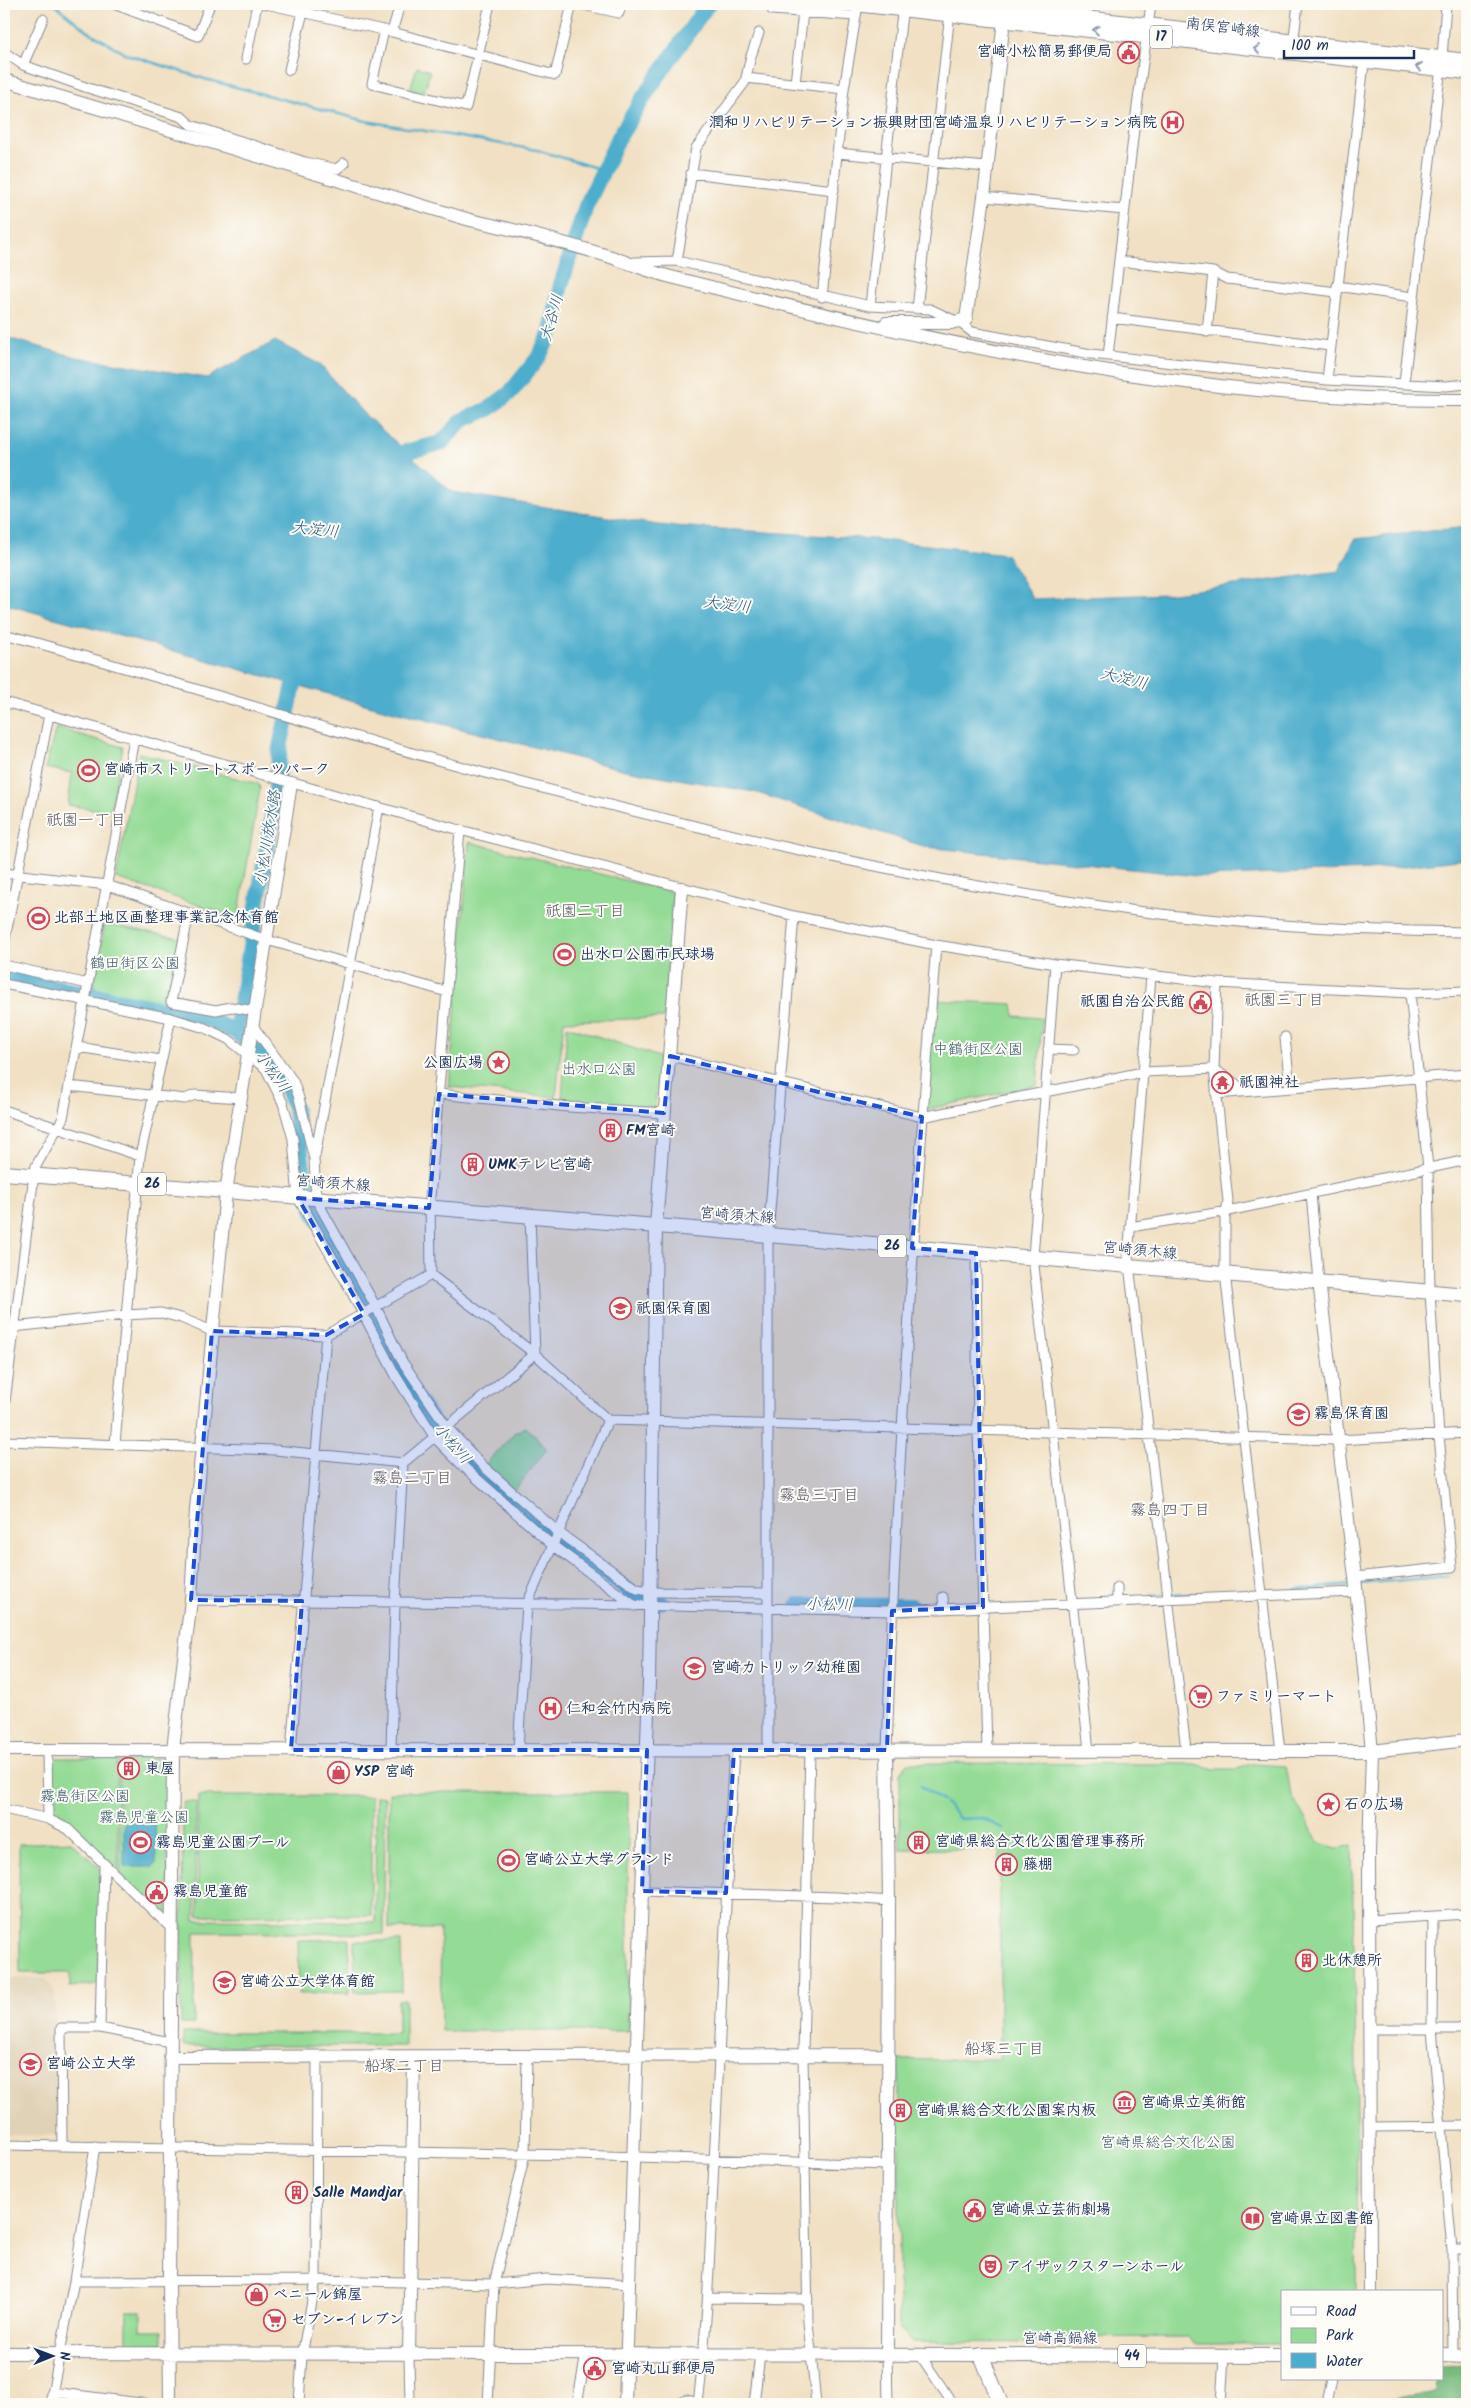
<svg xmlns="http://www.w3.org/2000/svg" width="1471" height="2408" font-family="Kalam,'Klee One',sans-serif">
<rect width="100%" height="100%" fill="#fdfcf7"/>
<filter id="ink" filterUnits="userSpaceOnUse"><feTurbulence type="fractalNoise" baseFrequency=".02" numOctaves="2"/><feDisplacementMap in="SourceGraphic" scale="10" xChannelSelector="R" yChannelSelector="G"/><feConvolveMatrix kernelMatrix="1 2 1 2 8 2 1 2 1" color-interpolation-filters="sRGB"/></filter>
<filter id="wash" filterUnits="userSpaceOnUse"><feTurbulence type="fractalNoise" baseFrequency=".0096" numOctaves="4" result="noise"/><feDisplacementMap in="SourceGraphic" scale="20" xChannelSelector="R" yChannelSelector="G"/><feGaussianBlur stdDeviation="1.12" result="paint"/><feColorMatrix in="noise" values="0 0 0 0 0 0 0 0 0 0 0 0 0 0 0 0 0 1.4 0 .05"/><feComposite in="paint" operator="in"/></filter>
<g filter="url(#wash)">
<rect width="100%" height="100%" fill="#f1e0c3"/>
<path fill="#e0d2b6" d="M45,1978L55,1992L58,2135H4V1979Z"/>
<path fill="#94db95" stroke="#58857a" d="M417,67L430,71L424,93L410,89Z
M56,728L123,747L110,812L68,805L72,773L45,768Z
M139,753L259,784L260,789L238,918L116,878Z
M469,842L673,892L664,1018L564,1021L556,1097L449,1087Z
M105,924L180,938L166,1005L93,989Z
M933,1000L1013,1004L1014,1016L1042,1018L1037,1085L924,1110Z
M567,1026L659,1057L655,1108L562,1099Z
M526,1427L547,1449L514,1491L485,1465L514,1433Z
M51,1758H117L118,1873L71,1826L53,1817Z
M165,1758L168,1761V1914L164,1917L120,1875L119,1759Z
M908,1763L1195,1764L1215,1769H1237L1252,1764L1286,1766L1291,1794L1319,1843L1337,1848L1352,1846L1357,2116L1356,2292H1282V2344H1194L1187,2337L1055,2338L1051,2343L912,2342L899,2330V2060L1000,2059V1850L900,1849V1773Z
M389,1792H628V2031H441L440,1929H389Z
M198,1796H371V1915L198,1916Z
M376,1796L385,1797L384,1934L195,1932L194,2024H181L183,1802H196L195,1920L375,1922Z
M70,1841L101,1869L98,1984L70,1987V1973H20L19,1844Z
M349,1939L350,1993L299,1994L298,1940Z
M401,1941L402,1991L355,1992L354,1941Z
M398,2000H405V2046H183V2033H398Z
M127,2311H141V2331H163V2341L160,2345H127Z"/>
<path fill="#77bb7e" stroke="#49756e" d="M1467,2365V2404H1390C1400,2392 1423,2397 1437,2391L1438,2379H1442V2366Z"/>
<path fill="#4dadcc" stroke="#346e95" d="M4,337L76,357L207,378L275,341L319,364L363,413L452,492L658,525L874,539L1006,554L1033,599L1166,594L1339,571L1355,539L1467,527V859L1369,870L1206,877L926,847L754,792L625,770L390,711L4,604Z
M124,1823H155L156,1863L153,1867H124Z"/>
<g fill="none" stroke-linecap="round" stroke-linejoin="round">
<path stroke="#4dadcc" stroke-width="2.5" d="M54,4L86,30L126,54L205,79L366,121L537,150L603,170
M1360,1584L1448,1576
M1295,1590L1352,1585
M1170,1595L1215,1593
M1150,1596L1165,1595
M921,1786L942,1801
M945,1803L960,1819L983,1818L1003,1829"/>
<path stroke="#4dadcc" stroke-width="16" d="M385,457L441,443L463,420L489,409L510,393L538,358L550,335L561,285L586,206L619,137L647,92L708,4
M4,977L203,1017L236,1032L258,1051L286,1086L295,1110L304,1174L314,1212L368,1306L399,1372L431,1420L454,1450L527,1517L623,1586L641,1602H661
M236,1032L276,792L280,747L299,662
M798,1605L911,1606"/>
</g>
</g>
<g filter="url(#ink)">
<g fill="none" stroke-linecap="round" stroke-linejoin="round">
<defs>
<path id="street" d="M114,4L198,36L210,4
M266,4L392,32L555,75L572,4
M579,4L619,13L621,4
M772,10L856,16
M1080,17L1081,4
M384,30L372,84L466,107L490,4
M392,32L400,4
M1293,45L1298,4
M4,52L23,65L88,88L182,117L191,125L305,162L337,169L344,163
M246,59L257,4
M23,65L43,19
M289,70L303,12
M746,78L844,89
M795,83L803,12
M837,153L986,167
M691,173L834,190
M984,197L1124,210
M677,261L696,148L745,82L751,56L759,33
M1119,261L1213,272L1227,279L1337,292
M635,262L677,261L870,306L930,309L960,323L972,332L1091,354L1327,380L1446,386L1467,384
M1337,286L1413,297
M822,297L844,89L858,4
M870,306L903,4
M917,309L951,4
M1112,318L1330,346
M1207,332L1213,272
M1108,356L1134,129L1151,4
M1327,380L1365,55
M1404,383L1442,58L1446,4
M4,634C164,677 321,729 481,772C697,829 915,881 1137,911C1244,925 1359,931 1467,932
M4,702L460,830L794,916L936,945L1055,964L1217,983L1410,993L1467,991
M4,873L107,885L267,940L447,992
M189,913L171,1002L216,1010L231,1007L254,1011
M4,944L49,715
M1055,964L1033,1257L1089,1750
M4,965L88,984
M1151,976L1128,1256L1186,1750
M1217,983L1214,1069L1228,1201L1225,1218V1273L1280,1751
M4,984L171,1018L205,1028L228,1039L266,1069L283,1103L293,1139L298,1198L344,1278L396,1376L435,1438L464,1467L552,1545L635,1606
M253,1026L293,1081L299,1098L314,1159L316,1199L376,1307L402,1361L447,1427L483,1466L558,1532L637,1589L657,1592L768,1593
M1285,1037L1290,1088
M77,1047L161,1060
M1048,1049L1074,1050
M670,1056L922,1117L1143,1072L1214,1069L1246,1091
M69,1086L185,1099L195,1095L241,1098
M439,1094L569,1107L664,1113
M1216,1094L1467,1074
M4,1110L140,1156
M315,1156L379,807
M1311,1194L1319,1281
M530,1215L535,1354
M1130,1227L1228,1211L1467,1160
M976,1253L978,1431L987,1750
M431,1275L535,1354L608,1420L1338,1440L1467,1433
M431,1275L430,1198L460,830
M4,1328L125,1315L161,1313L181,1318L212,1331L326,1335L431,1275
M4,1409L34,1175L36,1166L63,1118L134,739
M4,1441L275,1450L403,1463L535,1354
M115,1444L140,1156L171,1018
M1355,1577L1452,1567L1439,1436L1430,1292L1428,1168L1410,993
M1117,1588V1602
M943,1597L944,1609
M191,1600L582,1604L892,1611L1356,1592
M47,1749L48,1819L68,1829L172,1929
M391,1749L395,1603L403,1463
M291,1750L326,1335
M518,1750L527,1604L608,1420
M768,1750V1235L794,916
M810,1750L803,2054L808,2322L816,2404
M887,1750C896,1481 915,1213 936,945
M4,1809L48,1819
M642,1891L837,1897L889,1901
M1433,1917L1432,2029L1452,2249L1453,2356
M1370,1920L1467,1914
M100,2028L104,1865
M1371,2029H1458L1467,2026
M1371,2127L1467,2126
M4,2145L575,2155L888,2165
M62,2146L61,2028H100L170,2042
M1452,2249H1467
M74,2281L316,2280L494,2284L547,2279L630,2284
M708,2298L808,2299
M409,2355L410,2404
M887,2355L888,2404
M920,2355L953,2404
M52,2392L148,2404
M50,2404L74,2281L95,2146
M299,2404L302,2355L316,2280L317,2057
M488,2404L494,2284L525,2154L527,2056
M577,2404L586,2354
M675,2404L687,2399L699,2402
M698,2404C708,2324 710,2243 714,2162C721,2025 726,1887 734,1750
M754,2404L760,2354
M1221,2404L1224,2356
M1326,2404L1331,2379"/>
<path id="secondary" d="M4,80L470,220C517,230 562,242 608,256C629,263 650,272 671,277C932,343 1197,402 1467,400
M886,323H951L966,319L984,197L1005,11
M1319,1281L1355,1577L1372,1751L1369,1852L1370,2292
M4,1750L1372,1751L1467,1740
M887,1750L889,1901L887,2355
M170,2057L889,2055
M4,2353L981,2355
M409,2355L414,2057
M170,2404L169,2281L173,1749L191,1600L196,1510L226,1192L291,784
M625,2404L649,1682L656,1226L682,888"/>
<path id="primary" d="M855,4L1467,72
M960,4L1467,61
M4,1173L768,1235L1467,1295
M1442,2355L1467,2356
M1001,2404L981,2355L1282,2356"/>
</defs>
<use href="#street" stroke="#868890" stroke-width="11"/>
<use href="#secondary" stroke="#868890" stroke-width="14"/>
<use href="#primary" stroke="#868890" stroke-width="16"/>
<use href="#street" stroke="#fff" stroke-width="9"/>
<use href="#secondary" stroke="#fff" stroke-width="12"/>
<use href="#primary" stroke="#fff" stroke-width="14"/>
</g>
<defs><path id="oneway-chevron" d="M-2-3.5L2.5 0L-2 3.5" fill="none" stroke-width="1.6" stroke-linecap="round" stroke-linejoin="round" transform="scale(1.25)"/></defs>
<g stroke="#8d97ae">
<use href="#oneway-chevron" transform="translate(1096 30) rotate(-174)"/>
<use href="#oneway-chevron" transform="translate(1257 49) rotate(-173)"/>
<use href="#oneway-chevron" transform="translate(1419 67) rotate(-174)"/>
</g>
</g>
<path fill="#1d4ed8" fill-opacity="0.2" stroke="#1d4ed8" stroke-width="4" stroke-dasharray="10 6" stroke-linejoin="round" d="M670,1056L922,1117L912,1248L976,1253L983,1607L892,1611L887,1750H734L726,1893L642,1891L647,1750H291L302,1601L191,1600L212,1331L326,1335L364,1314L298,1198L429,1208L439,1094L664,1113Z"/>
<defs>
<symbol id="civic-ring" viewBox="-11 -11 22 22"><circle r="9.5" fill="#fdfcf7" stroke="#d1495b" stroke-width="1.5"/><path d="M-.6-6.5H3V-4.5H.6V-3L4-1V1h2V6H-6V1h2V-1L-.6-3ZM-1.2 2.5V6h2.4V2.5Z" fill="#d1495b"/></symbol>
<symbol id="hospital-ring" viewBox="-11 -11 22 22"><circle r="9.5" fill="#fdfcf7" stroke="#d1495b" stroke-width="1.5"/><path d="M-5-5h3v3.5h4V-5h3V5h-3V1.5h-4V5h-3Z" fill="#d1495b"/></symbol>
<symbol id="stadium-ring" viewBox="-11 -11 22 22"><circle r="9.5" fill="#fdfcf7" stroke="#d1495b" stroke-width="1.5"/><path d="M0-5a6.5 5 0 1 0 0 10a6.5 5 0 1 0 0-10ZM-3.5-1.8h7v3.6h-7Z" fill="#d1495b"/></symbol>
<symbol id="sight-ring" viewBox="-11 -11 22 22"><circle r="9.5" fill="#fdfcf7" stroke="#d1495b" stroke-width="1.5"/><path d="M0-6L1.8-2.2L6-1.7L2.9 1.2L3.7 5.4L0 3.3L-3.7 5.4L-2.9 1.2L-6-1.7L-1.8-2.2Z" fill="#d1495b"/></symbol>
<symbol id="temple-ring" viewBox="-11 -11 22 22"><circle r="9.5" fill="#fdfcf7" stroke="#d1495b" stroke-width="1.5"/><path d="M0-6L5-2H3V0L6.5 2.5H4V6H1.5V3h-3V6H-4V2.5H-6.5L-3 0V-2H-5Z" fill="#d1495b"/></symbol>
<symbol id="building-ring" viewBox="-11 -11 22 22"><circle r="9.5" fill="#fdfcf7" stroke="#d1495b" stroke-width="1.5"/><path d="M-4-6H4V6H1V3H-1V6H-4ZM-2.5-4.3h1.7v1.8h-1.7ZM.8-4.3h1.7v1.8H.8ZM-2.5-1h1.7V.8h-1.7ZM.8-1h1.7V.8H.8Z" fill="#d1495b"/></symbol>
<symbol id="school-ring" viewBox="-11 -11 22 22"><circle r="9.5" fill="#fdfcf7" stroke="#d1495b" stroke-width="1.5"/><path d="M0-5L7-2L0 1L-7-2ZM-4 1L0 2.5L4 1V4Q0 6-4 4Z" fill="#d1495b"/></symbol>
<symbol id="supermarket-ring" viewBox="-11 -11 22 22"><circle r="9.5" fill="#fdfcf7" stroke="#d1495b" stroke-width="1.5"/><path d="M-6-5.5h2.5l.6 2H6L4.5 2H-2.5L-4.4-4H-6ZM-1.5 3.2a1.3 1.3 0 1 0 .1 0ZM3 3.2a1.3 1.3 0 1 0 .1 0Z" fill="#d1495b"/></symbol>
<symbol id="shop-ring" viewBox="-11 -11 22 22"><circle r="9.5" fill="#fdfcf7" stroke="#d1495b" stroke-width="1.5"/><path d="M-5-2.5h2.3a2.7 3.5 0 0 1 5.4 0H5L5.5 6h-11ZM-1.5-2.5h3a1.5 2.3 0 0 0-3 0Z" fill="#d1495b"/></symbol>
<symbol id="university-ring" viewBox="-11 -11 22 22"><circle r="9.5" fill="#fdfcf7" stroke="#d1495b" stroke-width="1.5"/><path d="M0-5L7-2L0 1L-7-2ZM-4 1L0 2.5L4 1V4Q0 6-4 4Z" fill="#d1495b"/></symbol>
<symbol id="museum-ring" viewBox="-11 -11 22 22"><circle r="9.5" fill="#fdfcf7" stroke="#d1495b" stroke-width="1.5"/><path d="M0-6L6-3V-2H-6V-3ZM-5-1h2V3h-2ZM-1-1h2V3h-2ZM3-1h2V3H3ZM-6 4H6V6H-6Z" fill="#d1495b"/></symbol>
<symbol id="library-ring" viewBox="-11 -11 22 22"><circle r="9.5" fill="#fdfcf7" stroke="#d1495b" stroke-width="1.5"/><path d="M-6-4Q-3-5.5-.7-3.5V5Q-3 3-6 4ZM6-4Q3-5.5 .7-3.5V5Q3 3 6 4Z" fill="#d1495b"/></symbol>
<symbol id="theatre-ring" viewBox="-11 -11 22 22"><circle r="9.5" fill="#fdfcf7" stroke="#d1495b" stroke-width="1.5"/><path d="M-5-5.5Q0-4 5-5.5V0Q5 5 0 6Q-5 5-5 0ZM-3.3-2.5H-1v1.5H-3.3ZM1-2.5H3.3v1.5H1ZM-2.8 1Q0 5.5 2.8 1Z" fill="#d1495b"/></symbol>
</defs>
<g fill-rule="evenodd">
<use href="#civic-ring" x="1116" y="40" width="25" height="25"/>
<use href="#hospital-ring" x="1160" y="110" width="25" height="25"/>
<use href="#stadium-ring" x="76" y="758" width="25" height="25"/>
<use href="#stadium-ring" x="26" y="906" width="25" height="25"/>
<use href="#stadium-ring" x="552" y="942" width="25" height="25"/>
<use href="#civic-ring" x="1188" y="990" width="25" height="25"/>
<use href="#sight-ring" x="486" y="1050" width="25" height="25"/>
<use href="#temple-ring" x="1210" y="1070" width="25" height="25"/>
<use href="#building-ring" x="598" y="1118" width="25" height="25"/>
<use href="#building-ring" x="460" y="1152" width="25" height="25"/>
<use href="#school-ring" x="608" y="1296" width="25" height="25"/>
<use href="#school-ring" x="1286" y="1402" width="25" height="25"/>
<use href="#school-ring" x="682" y="1656" width="25" height="25"/>
<use href="#supermarket-ring" x="1188" y="1684" width="25" height="25"/>
<use href="#hospital-ring" x="538" y="1696" width="25" height="25"/>
<use href="#building-ring" x="116" y="1756" width="25" height="25"/>
<use href="#shop-ring" x="326" y="1760" width="25" height="25"/>
<use href="#sight-ring" x="1316" y="1792" width="25" height="25"/>
<use href="#building-ring" x="906" y="1830" width="25" height="25"/>
<use href="#stadium-ring" x="128" y="1830" width="25" height="25"/>
<use href="#stadium-ring" x="496" y="1848" width="25" height="25"/>
<use href="#building-ring" x="994" y="1852" width="25" height="25"/>
<use href="#civic-ring" x="144" y="1880" width="25" height="25"/>
<use href="#building-ring" x="1294" y="1948" width="25" height="25"/>
<use href="#university-ring" x="212" y="1970" width="25" height="25"/>
<use href="#university-ring" x="18" y="2052" width="25" height="25"/>
<use href="#museum-ring" x="1112" y="2090" width="25" height="25"/>
<use href="#building-ring" x="888" y="2098" width="25" height="25"/>
<use href="#building-ring" x="284" y="2180" width="25" height="25"/>
<use href="#civic-ring" x="962" y="2198" width="25" height="25"/>
<use href="#library-ring" x="1240" y="2206" width="25" height="25"/>
<use href="#theatre-ring" x="978" y="2254" width="25" height="25"/>
<use href="#shop-ring" x="244" y="2282" width="25" height="25"/>
<use href="#supermarket-ring" x="262" y="2308" width="25" height="25"/>
<use href="#civic-ring" x="582" y="2356" width="25" height="25"/>
</g>
<g text-anchor="middle" dominant-baseline="central" stroke-width="4" stroke-linejoin="round" paint-order="stroke">
<g fill="#fdfcf7" stroke="#5f6c8c" stroke-width="1">
<rect x="1150" y="25.5" width="22" height="23" rx="4"/>
<rect x="138" y="1172.5" width="28" height="23" rx="4"/>
<rect x="878" y="1234.5" width="28" height="23" rx="4"/>
<rect x="1118" y="2344.5" width="28" height="23" rx="4"/>
</g>
<g font-size="14" font-weight="bold" fill="#1b2f5e">
<text x="1161" y="37">17</text>
<text x="152" y="1184">26</text>
<text x="892" y="1246">26</text>
<text x="1132" y="2356">44</text>
</g>
<g font-size="15" fill="#1b2f5e" stroke="#fdfcf7">
<text transform="translate(1223 28) rotate(7)">南俣宮崎線</text>
<text transform="translate(333 1184) rotate(4)">宮崎須木線</text>
<text transform="translate(737 1216) rotate(4)">宮崎須木線</text>
<text transform="translate(1140 1251) rotate(5)">宮崎須木線</text>
<text x="1060" y="2339">宮崎高鍋線</text>
</g>
<g font-size="15" font-weight="bold" fill="#1b2f5e" stroke="#fdfcf7" text-anchor="start">
<text x="1112" y="52" text-anchor="end">宮崎小松簡易郵便局</text>
<text x="1157" y="123" text-anchor="end">潤和リハビリテーション振興財団宮崎温泉リハビリテーション病院</text>
<text x="104" y="770">宮崎市ストリートスポーツパーク</text>
<text x="54" y="918">北部土地区画整理事業記念体育館</text>
<text x="580" y="955">出水口公園市民球場</text>
<text x="1185" y="1002" text-anchor="end">祇園自治公民館</text>
<text x="483" y="1063" text-anchor="end">公園広場</text>
<text x="1239" y="1083">祇園神社</text>
<text x="626" y="1131">FM宮崎</text>
<text x="488" y="1165">UMKテレビ宮崎</text>
<text x="636" y="1309">祇園保育園</text>
<text x="1314" y="1414">霧島保育園</text>
<text x="711" y="1668">宮崎カトリック幼稚園</text>
<text x="1216" y="1697">ファミリーマート</text>
<text x="566" y="1709">仁和会竹内病院</text>
<text x="145" y="1769">東屋</text>
<text x="354" y="1772">YSP 宮崎</text>
<text x="1344" y="1805">石の広場</text>
<text x="935" y="1842">宮崎県総合文化公園管理事務所</text>
<text x="156" y="1843">霧島児童公園プール</text>
<text x="524" y="1860">宮崎公立大学グランド</text>
<text x="1023" y="1865">藤棚</text>
<text x="173" y="1892">霧島児童館</text>
<text x="1322" y="1961">北休憩所</text>
<text x="240" y="1982">宮崎公立大学体育館</text>
<text x="46" y="2064">宮崎公立大学</text>
<text x="1141" y="2103">宮崎県立美術館</text>
<text x="916" y="2111">宮崎県総合文化公園案内板</text>
<text x="313" y="2193">Salle Mandjar</text>
<text x="991" y="2210">宮崎県立芸術劇場</text>
<text x="1269" y="2219">宮崎県立図書館</text>
<text x="1006" y="2267">アイザックスターンホール</text>
<text x="273" y="2295">ベニール錦屋</text>
<text x="291" y="2320">セブン-イレブン</text>
<text x="611" y="2369">宮崎丸山郵便局</text>
</g>
<g font-size="15" fill="#395a6c" stroke="#fdfcf7">
<text x="135" y="964">鶴田街区公園</text>
<text x="978" y="1050">中鶴街区公園</text>
<text x="599" y="1070">出水口公園</text>
<text x="85" y="1797">霧島街区公園</text>
<text x="144" y="1818">霧島児童公園</text>
<text x="1168" y="2143">宮崎県総合文化公園</text>
</g>
<g font-size="16" font-style="italic" fill="#2c5b84" stroke="#fdfcf7">
<text transform="translate(552 318) rotate(-74)">大谷川</text>
<text transform="translate(315 530) rotate(6)">大淀川</text>
<text transform="translate(727 605) rotate(7)">大淀川</text>
<text transform="translate(1124 679) rotate(14)">大淀川</text>
<text transform="translate(268 838) rotate(-81)">小松川放水路</text>
<text transform="translate(272 1072) rotate(54)">小松川</text>
<text transform="translate(452 1444) rotate(49)">小松川</text>
<text transform="translate(829 1605) rotate(1)">小松川</text>
</g>
<g font-size="16" fill="#5e5d6b" stroke="#fdfcf7">
<text x="86" y="820">祇園一丁目</text>
<text x="585" y="911">祇園二丁目</text>
<text x="1284" y="1000">祇園三丁目</text>
<text x="412" y="1478">霧島二丁目</text>
<text x="819" y="1495">霧島三丁目</text>
<text x="1170" y="1510">霧島四丁目</text>
<text x="1004" y="2049">船塚三丁目</text>
<text x="404" y="2066">船塚二丁目</text>
</g>
</g>
<rect width="1471" height="2408" fill="none" stroke="#fdfcf7" stroke-width="20"/>
<rect x="1281" y="2290" width="162" height="90" fill="#fdfcf7" stroke="#a3aaba"/>
<rect x="1291" y="2307" width="25" height="8" fill="#ffffff" stroke="#a3aaba"/>
<text x="1326" y="2316" font-size="15" fill="#1b2f5e">Road</text>
<rect x="1291" y="2328" width="25" height="15" fill="#94db95" stroke="#a3aaba"/>
<text x="1326" y="2340" font-size="15" fill="#1b2f5e">Park</text>
<rect x="1291" y="2353" width="25" height="15" fill="#4dadcc" stroke="#a3aaba"/>
<text x="1326" y="2366" font-size="15" fill="#1b2f5e">Water</text>
<g transform="translate(52 2356) rotate(89)" stroke="#fdfcf7" stroke-width="4" paint-order="stroke">
<path d="M0-4L9 19L0 12L-9 19Z" fill="#1b2f5e"/>
<text y="-8" font-size="14" font-weight="bold" text-anchor="middle" fill="#1b2f5e">N</text>
</g>
<path d="M1284 50v8h130v-8" fill="none" stroke="#1b2f5e" stroke-width="2.5"/>
<text x="1291" y="50" font-size="15" fill="#1b2f5e" stroke="#fdfcf7" stroke-width="4" paint-order="stroke">100 m</text>
</svg>
